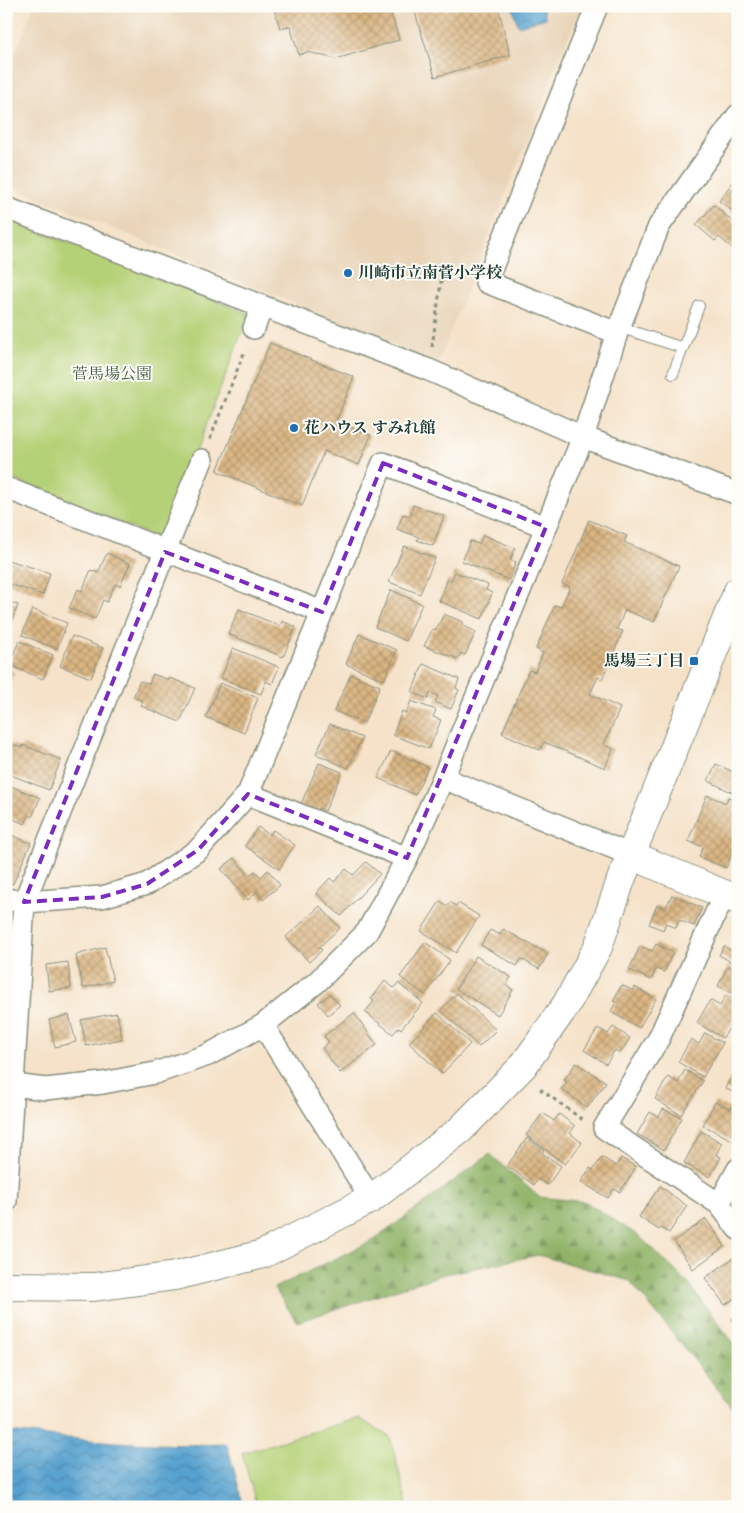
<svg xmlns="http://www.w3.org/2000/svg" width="744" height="1513" font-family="Cardo,'Noto Serif JP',serif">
<defs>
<pattern id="forest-firs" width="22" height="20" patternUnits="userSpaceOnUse" patternTransform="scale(1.25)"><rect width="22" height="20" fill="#90b368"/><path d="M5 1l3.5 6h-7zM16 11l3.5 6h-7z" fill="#759356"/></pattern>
<pattern id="water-waves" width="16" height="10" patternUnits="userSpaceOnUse" patternTransform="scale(1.25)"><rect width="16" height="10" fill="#57a1cf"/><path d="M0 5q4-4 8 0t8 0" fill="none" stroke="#4784a9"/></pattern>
<pattern id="building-cross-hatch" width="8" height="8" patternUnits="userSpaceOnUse" patternTransform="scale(1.25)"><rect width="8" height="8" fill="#dbb683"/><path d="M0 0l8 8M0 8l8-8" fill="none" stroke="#b1956c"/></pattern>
</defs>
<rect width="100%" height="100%" fill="#fdfcf7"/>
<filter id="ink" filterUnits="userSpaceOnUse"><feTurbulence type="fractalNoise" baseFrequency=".02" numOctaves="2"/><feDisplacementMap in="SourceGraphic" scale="10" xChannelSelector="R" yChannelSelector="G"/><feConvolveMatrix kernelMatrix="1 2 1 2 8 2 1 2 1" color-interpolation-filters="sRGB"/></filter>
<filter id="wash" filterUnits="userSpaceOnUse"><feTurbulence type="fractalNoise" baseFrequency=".0096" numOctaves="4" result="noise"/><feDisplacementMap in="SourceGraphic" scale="20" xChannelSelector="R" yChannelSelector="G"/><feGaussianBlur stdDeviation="1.12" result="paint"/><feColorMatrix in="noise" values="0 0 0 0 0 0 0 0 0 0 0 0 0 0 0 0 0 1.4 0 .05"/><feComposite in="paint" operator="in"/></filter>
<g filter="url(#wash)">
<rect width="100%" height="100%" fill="#f5e2c9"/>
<path fill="#e9d4b8" d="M34,6H581L438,363L6,184V78Z"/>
<path fill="#b5d177" stroke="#6a8756" d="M6,218L249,314L167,528L155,537L6,476Z
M358,1418L390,1437L408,1507H257L242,1453Z"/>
<path fill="url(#forest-firs)" stroke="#58784e" d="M490,1154L539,1197L586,1202L639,1236L687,1282L738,1349V1414L630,1281L538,1255L441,1275L297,1322L274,1288L374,1240Z"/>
<path fill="url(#water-waves)" stroke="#3b6f82" d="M512,6H542L546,18L518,26Z
M9,1432C82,1440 153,1447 227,1444L244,1507H7L6,1435Z"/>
<g id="blocks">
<path fill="url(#building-cross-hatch)" d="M273,6H389L399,40L336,59L307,52L299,55L290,26L280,28Z
M413,6H498L510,55L435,77Z
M734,180L738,183V215L719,201Z
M714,205L738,226V253L719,237L715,241L696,225Z
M270,343L354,377L336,421L371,435L359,465L324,451L302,506L217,471Z
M413,505L444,516L433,546L417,540L419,537L397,529L403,514L410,516Z
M589,520L627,536L624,542L679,566L654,622L625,610L617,629L623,631L602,679L598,677L590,694L620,708L604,745L613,749L605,768L544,742L540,750L502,733L529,670L535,672L543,653L536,649L555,605L561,607L570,587L562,584Z
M483,535L515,548L510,560L516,562L509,580L462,561L470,541L479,544Z
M404,546L435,558L420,594L389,582Z
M107,553L130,564L120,586L115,584L107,602L103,600L95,619L69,608L78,589L82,591L91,570L98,573Z
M8,560L50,573L43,595L6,583Z
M455,572L488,585L486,590L492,593L482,619L439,601L448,579L451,581Z
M391,590L422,604L406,641L375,627Z
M6,601L18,605L9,628L6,627Z
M32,609L67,623L57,649L22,635Z
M239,609L280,626L282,621L296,627L283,657L228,634Z
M444,614L463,622L462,625L476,632L465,655L461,653L458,659L424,646L433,629L436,630Z
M359,634L397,650L384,680L346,664Z
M72,636L103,648L91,678L60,666Z
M19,641L53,655L43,679L9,665Z
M233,648L279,667L272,684L266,681L261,694L221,678Z
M423,664L459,679L456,688L459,690L451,709L435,702L438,696L434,694L430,693L428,699L412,692Z
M6,670L14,672L6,691Z
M153,674L169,680L170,678L195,688L180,722L141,706L143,701L133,697L140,681L149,684Z
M351,674L380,686L364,723L334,711Z
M220,683L258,698L244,733L206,717Z
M411,701L436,710L433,717L441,720L429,749L393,735L402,711L406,713Z
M330,724L362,738L348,768L316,754Z
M9,743L22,748L23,745L61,760L49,790L6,773V748Z
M391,751L428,767L415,795L378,778Z
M319,763L342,772L325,811L319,808L317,813L300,806Z
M716,764L738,774V795L708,781Z
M6,784L40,798L32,817L29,815L25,824L6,816Z
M707,795L726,803L728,797L738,801V839L726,868L699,857L703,847L688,841Z
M258,827L270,835L273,830L295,845L279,869L245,846Z
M6,833L31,843L13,884L6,882Z
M234,858L249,875L255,871L261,877L268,870L280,885L263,900L257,892L248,900L221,869Z
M366,862L380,874L341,916L316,893L330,878L334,882L346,869L353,875Z
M672,895L702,908L694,926L679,920L676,928L666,923L663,930L649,924L657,905L665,909Z
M440,901L448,906L450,902L456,906L458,903L479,916L456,953L421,931Z
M320,906L340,928L319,947L322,950L309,962L286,937Z
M503,929L548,954L539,969L521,959L517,966L481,945L490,930L500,935Z
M425,942L450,960L425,995L400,977Z
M656,944L673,952L664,972L656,969L651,980L629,970L640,946L652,951Z
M724,946L738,955L735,964L719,955Z
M105,947L113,981L83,988L76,955Z
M476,956L511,977L506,985L513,990L498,1015L456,989Z
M68,962L71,988L49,991L46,965Z
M728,966L736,970L738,966V996L718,986Z
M385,981L394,988L398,983L423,1003L401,1029L399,1027L393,1034L365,1012L374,1001L371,999Z
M622,985L633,991L635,987L656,999L639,1028L611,1012L616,1002L613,1001Z
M457,993L496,1030L479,1047L441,1010Z
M330,994L340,1005L328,1015L318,1003Z
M726,995L738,1001V1013L723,1038L697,1023L710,1000L720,1006Z
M117,1013L122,1039L86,1046L81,1020Z
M354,1013L377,1045L340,1073L322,1048L329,1042L324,1036Z
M437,1013L470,1044L442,1074L409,1043Z
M69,1015L76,1042L55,1047L49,1020Z
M613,1027L630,1038L620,1054L615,1050L606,1064L584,1050L598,1028L608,1034Z
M705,1033L723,1043L703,1077L678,1062L691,1039L699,1044Z
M576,1063L606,1082L587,1108L561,1089L567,1082L564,1080Z
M738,1066V1095L725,1088Z
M685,1070L703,1081L681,1115L655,1099L668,1077L678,1083Z
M735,1101L738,1103V1138L736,1142L703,1125L715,1102L731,1109Z
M663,1109L682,1118L664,1150L637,1134L650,1112L659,1117Z
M543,1113L554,1121L559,1114L575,1126L570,1133L582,1143L565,1164L526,1135Z
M701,1131L722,1143L716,1155L721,1157L710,1177L684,1163Z
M527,1138L544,1150L542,1153L561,1166L548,1185L538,1179L534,1185L507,1166Z
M602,1157L616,1166L621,1158L636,1167L620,1192L614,1189L608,1198L581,1182L590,1168L593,1170Z
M660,1186L687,1206L669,1233L661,1228L659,1230L639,1217Z
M706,1219L725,1246L693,1269L674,1241Z
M736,1256L738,1296L725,1305L705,1278Z
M738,1314V1326L732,1319Z"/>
</g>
</g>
<g filter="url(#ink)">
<use href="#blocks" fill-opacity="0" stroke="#8a907e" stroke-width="1"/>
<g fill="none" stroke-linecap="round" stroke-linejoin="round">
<defs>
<path id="lane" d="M619,327L683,348
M673,374L699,306"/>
<path id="street" d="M597,6L486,282L617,333L659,226L738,115
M6,208L429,370L583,437L738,494
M254,328L262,307
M6,488L322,612
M443,778L631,855
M248,794L407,858
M724,895L659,1038L604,1128L719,1204L738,1229
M6,899L24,902L102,897L147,884L198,850L248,794L383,463L546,527
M263,1025L371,1199
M6,1084L45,1089L103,1083L155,1073L208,1055L263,1025L317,982L367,932L407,858L443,778L583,437L617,333
M6,1201L24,902L202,460
M719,1204L738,1169"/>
<path id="secondary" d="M631,855L738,900
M6,1286L94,1287L175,1276L263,1254L371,1199L460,1130L523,1066L566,1005L598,947L622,877L738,591"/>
</defs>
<use href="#lane" stroke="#8a907e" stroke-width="12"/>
<use href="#street" stroke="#8a907e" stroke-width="24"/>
<use href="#secondary" stroke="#8a907e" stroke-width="30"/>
<path stroke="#8a907e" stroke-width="3" stroke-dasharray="4 4" stroke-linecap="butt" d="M432,347L442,275
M210,439L245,350
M540,1089L583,1120"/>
<use href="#lane" stroke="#fff" stroke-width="10"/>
<use href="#street" stroke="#fff" stroke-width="21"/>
<use href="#secondary" stroke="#fff" stroke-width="28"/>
</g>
</g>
<path fill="none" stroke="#7b2cbf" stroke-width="4" stroke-dasharray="10 6" stroke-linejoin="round" d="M383,463L546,527L407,858L248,794L198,850L147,884L102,897L24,902L165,552L322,612Z"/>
<g fill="#1f6fb2" stroke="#fdfcf7" stroke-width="2">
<circle cx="348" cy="273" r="5"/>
<circle cx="294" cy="428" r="5"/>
<rect x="689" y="656" width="10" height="10" rx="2.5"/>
</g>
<g text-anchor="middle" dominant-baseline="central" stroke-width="4" stroke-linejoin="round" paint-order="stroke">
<g font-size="16" font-weight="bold" fill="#1f3d34" stroke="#fdfcf7" text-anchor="start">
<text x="358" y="273">川崎市立南菅小学校</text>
<text x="304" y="428">花ハウス すみれ館</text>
<text x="684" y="661" text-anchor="end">馬場三丁目</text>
</g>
<g font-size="16" fill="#446245" stroke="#fdfcf7">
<text x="112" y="374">菅馬場公園</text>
</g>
</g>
<rect width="744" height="1513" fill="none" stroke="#fdfcf7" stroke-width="25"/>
</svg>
